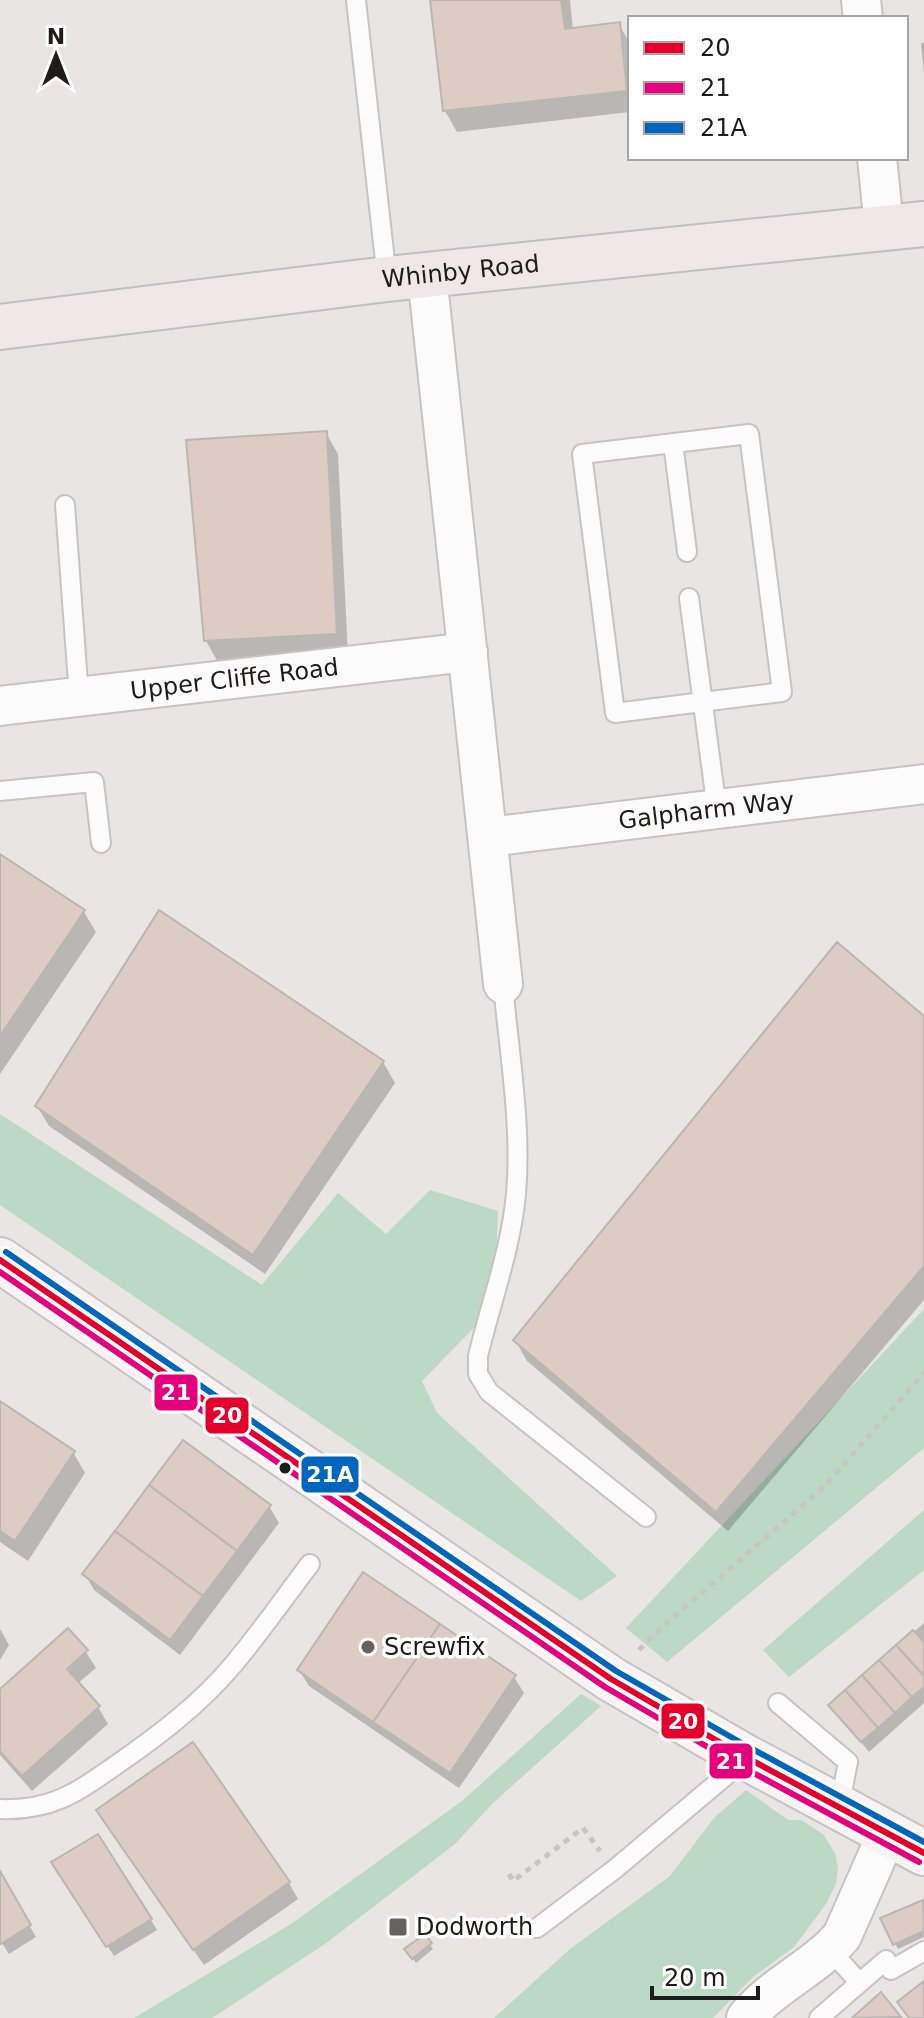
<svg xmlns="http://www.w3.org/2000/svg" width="924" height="2018" font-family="'DejaVu Sans',sans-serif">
<rect width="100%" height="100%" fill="#e8e5e2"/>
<path fill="#bbd9c4" d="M0,1114L262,1285L338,1193L386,1234L430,1190L498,1211L494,1307L422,1381L437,1413L617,1576L581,1601L0,1205Z
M924,1309V1448L667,1662L626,1628Z
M924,1510V1570L789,1677L763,1650Z
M581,1694L601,1706L492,1804L455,1844L325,1944L212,2018H134L291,1924L462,1801Z
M746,1790L788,1820H801L823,1834L835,1853L838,1868L836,1884L826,1904L794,1947L753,1977L713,2018H494L570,1949L670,1876L714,1818Z"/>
<path fill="#0003" d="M432,0H570L573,30L619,24L630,44V112L457,132L445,111Z
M921,43H924V75Z
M326,433L338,454L348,655L218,662L206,641Z
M0,856L84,912L96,932L0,1074Z
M924,1019V1300L728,1531L527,1361L515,1340Z
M383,1062L395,1083L265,1274L49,1126L37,1106Z
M0,1403L73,1452L85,1473L28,1561L0,1542Z
M269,1506L279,1523L180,1655L94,1590L85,1574Z
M924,1623V1703L869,1752L831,1705Z
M0,1629L9,1645L0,1660Z
M68,1631L86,1652L96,1668L77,1684L98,1707L108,1724L32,1791L0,1755V1691Z
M299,1670L514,1677L524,1693L459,1788L309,1686Z
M108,1827L289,1883L298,1899L204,1965Z
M60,1874L151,1920L157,1930L114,1956Z
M0,1875L36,1937L9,1954L0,1940Z
M923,1902L924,1937L898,1949L883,1919Z
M424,1936L433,1949L416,1963L407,1949Z"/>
<path fill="#dcccc3" stroke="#b9b6b4" stroke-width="2" d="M430,0H561L565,29L620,22L627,91L443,111Z
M327,431L337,634L204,641L186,440Z
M0,854L85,910L0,1036Z
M159,910L384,1061L253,1255L35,1106Z
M837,942L924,1016V1266L716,1512L513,1340Z
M0,1401L75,1451L15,1541L0,1531Z
M183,1440L271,1505L237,1551L149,1485Z
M149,1485L237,1551L203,1596L115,1531Z
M115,1531L203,1596L170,1640L82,1574Z
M363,1572L440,1624L373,1722L297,1670Z
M440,1624L516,1675L450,1773L373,1722Z
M68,1628L88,1650L67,1669L100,1706L22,1776L0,1751V1689Z
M913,1630L924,1642V1676L896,1645Z
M896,1645L924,1676V1687L912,1697L879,1660Z
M879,1660L912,1697L895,1713L862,1675Z
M862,1675L895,1713L878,1728L845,1690Z
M845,1690L878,1728L861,1742L828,1705Z
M193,1742L290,1882L193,1950L96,1810Z
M98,1834L152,1919L106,1947L51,1862Z
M0,1871L31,1925L1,1944L0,1943Z
M923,1900L924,1931L893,1945L880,1918Z
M425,1934L432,1943L412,1959L404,1949Z
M924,1981V2018H909L897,2002Z
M881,1992L901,2017L852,2018Z"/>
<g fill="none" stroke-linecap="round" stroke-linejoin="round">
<defs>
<path id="service" d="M356,0L387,279
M749,434L782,692L615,713L582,454Z
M673,443L687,552
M65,505L79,697
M689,598L717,810
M0,791L94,782L101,843
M503,984C509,1053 522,1125 516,1194C511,1249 491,1302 478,1356V1374L489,1392L646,1517
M778,1703L848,1762L839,1808
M0,1809C51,1811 76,1793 116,1765C158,1736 199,1705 232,1666C260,1633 284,1598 310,1564
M537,1928L615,1869L730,1772L740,1754
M830,1950L859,1982
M819,2018L886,1960L891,1970L924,1951"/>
<g id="minor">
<path d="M861,0L863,18"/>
<path d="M877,158L884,226"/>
<path d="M427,275L503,984"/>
<path id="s1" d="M0,706L468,652"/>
<path id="s2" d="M488,837L924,784"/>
<path d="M746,2018C775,1983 814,1969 842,1936L887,1834"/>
</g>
<path id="secondary" d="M0,1260L611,1679L740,1754L924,1853"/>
<g id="trunk">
<path id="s3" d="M0,327L387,279L924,224"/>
</g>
</defs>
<use href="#service" stroke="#c6c3c1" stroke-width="22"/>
<use href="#minor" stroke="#c6c3c1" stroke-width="42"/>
<use href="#secondary" stroke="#c6c3c1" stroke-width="48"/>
<use href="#trunk" stroke="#c1bfbe" stroke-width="48"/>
<path stroke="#c7c5c5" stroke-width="5" stroke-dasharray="6 6" stroke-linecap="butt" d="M639,1650L659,1630L824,1487L924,1373
M509,1874L513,1881L583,1828L600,1851"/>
<use href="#service" stroke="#fcfbfb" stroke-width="18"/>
<use href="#minor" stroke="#fcfbfb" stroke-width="38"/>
<use href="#secondary" stroke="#f7f3f4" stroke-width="44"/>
<use href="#trunk" stroke="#f0e8e8" stroke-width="44"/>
<defs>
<path id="bus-1" d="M0,1260L611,1679L740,1754L924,1853"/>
<path id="bus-2" d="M0,1272L605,1687L735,1763L919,1862"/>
<path id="bus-3" d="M6,1252L616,1671L745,1745L924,1842"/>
</defs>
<use href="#bus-1" stroke="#fff" stroke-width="12"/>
<use href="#bus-2" stroke="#fff" stroke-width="12"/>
<use href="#bus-3" stroke="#fff" stroke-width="12"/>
<use href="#bus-1" stroke="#e4002b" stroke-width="6"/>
<use href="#bus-2" stroke="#e5007d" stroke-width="6"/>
<use href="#bus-3" stroke="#0065bd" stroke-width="6"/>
</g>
<circle fill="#1e1c1b" stroke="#fff" stroke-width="3" cx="285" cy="1468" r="7"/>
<g fill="#656261" stroke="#fff" stroke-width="3">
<circle cx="368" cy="1647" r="8"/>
<rect x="388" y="1917" width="20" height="20" rx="4"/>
</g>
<g text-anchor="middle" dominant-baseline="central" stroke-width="7" stroke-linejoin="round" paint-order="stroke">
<g font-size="24" fill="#1e1c1b" stroke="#fff">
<text stroke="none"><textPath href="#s3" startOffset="464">Whinby Road</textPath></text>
<text stroke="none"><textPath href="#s1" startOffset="236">Upper Cliffe Road</textPath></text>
<text stroke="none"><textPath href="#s2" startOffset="220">Galpharm Way</textPath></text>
</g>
<g font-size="24" fill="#1e1c1b" stroke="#fff" text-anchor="start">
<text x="384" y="1647">Screwfix</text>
<text x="416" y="1927">Dodworth</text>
</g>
</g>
<g stroke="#fff" stroke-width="3">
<rect x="153" y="1373" width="46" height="39" rx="8" fill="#e5007d"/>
<rect x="204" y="1396" width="46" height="39" rx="8" fill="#e4002b"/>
<rect x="300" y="1455" width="60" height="39" rx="8" fill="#0065bd"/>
<rect x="660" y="1702" width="46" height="38" rx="8" fill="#e4002b"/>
<rect x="708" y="1742" width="46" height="38" rx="8" fill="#e5007d"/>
</g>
<g font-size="22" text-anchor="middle" font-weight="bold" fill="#fff">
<text x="176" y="1400">21</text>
<text x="227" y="1423">20</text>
<text x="330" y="1482">21A</text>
<text x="683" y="1729">20</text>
<text x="731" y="1769">21</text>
</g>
<rect x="628" y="16" width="280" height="144" fill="#ffffff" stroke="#a5a4a4" stroke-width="2"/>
<rect x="644" y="42" width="40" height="12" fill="#e4002b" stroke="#a5a4a4" stroke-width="2"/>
<text x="700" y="56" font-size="24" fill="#1e1c1b">20</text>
<rect x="644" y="82" width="40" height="12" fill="#e5007d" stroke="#a5a4a4" stroke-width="2"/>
<text x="700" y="96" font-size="24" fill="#1e1c1b">21</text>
<rect x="644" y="122" width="40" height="12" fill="#0065bd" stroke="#a5a4a4" stroke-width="2"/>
<text x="700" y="136" font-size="24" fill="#1e1c1b">21A</text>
<g transform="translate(56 56)" stroke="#ffffff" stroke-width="6" paint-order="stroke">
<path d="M0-6L14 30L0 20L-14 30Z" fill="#1e1c1b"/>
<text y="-12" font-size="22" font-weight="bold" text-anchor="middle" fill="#1e1c1b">N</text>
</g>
<path d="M652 1986v12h106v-12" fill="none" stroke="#1e1c1b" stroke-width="4"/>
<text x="664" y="1986" font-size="24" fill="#1e1c1b" stroke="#ffffff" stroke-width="6" paint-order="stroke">20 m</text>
</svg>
